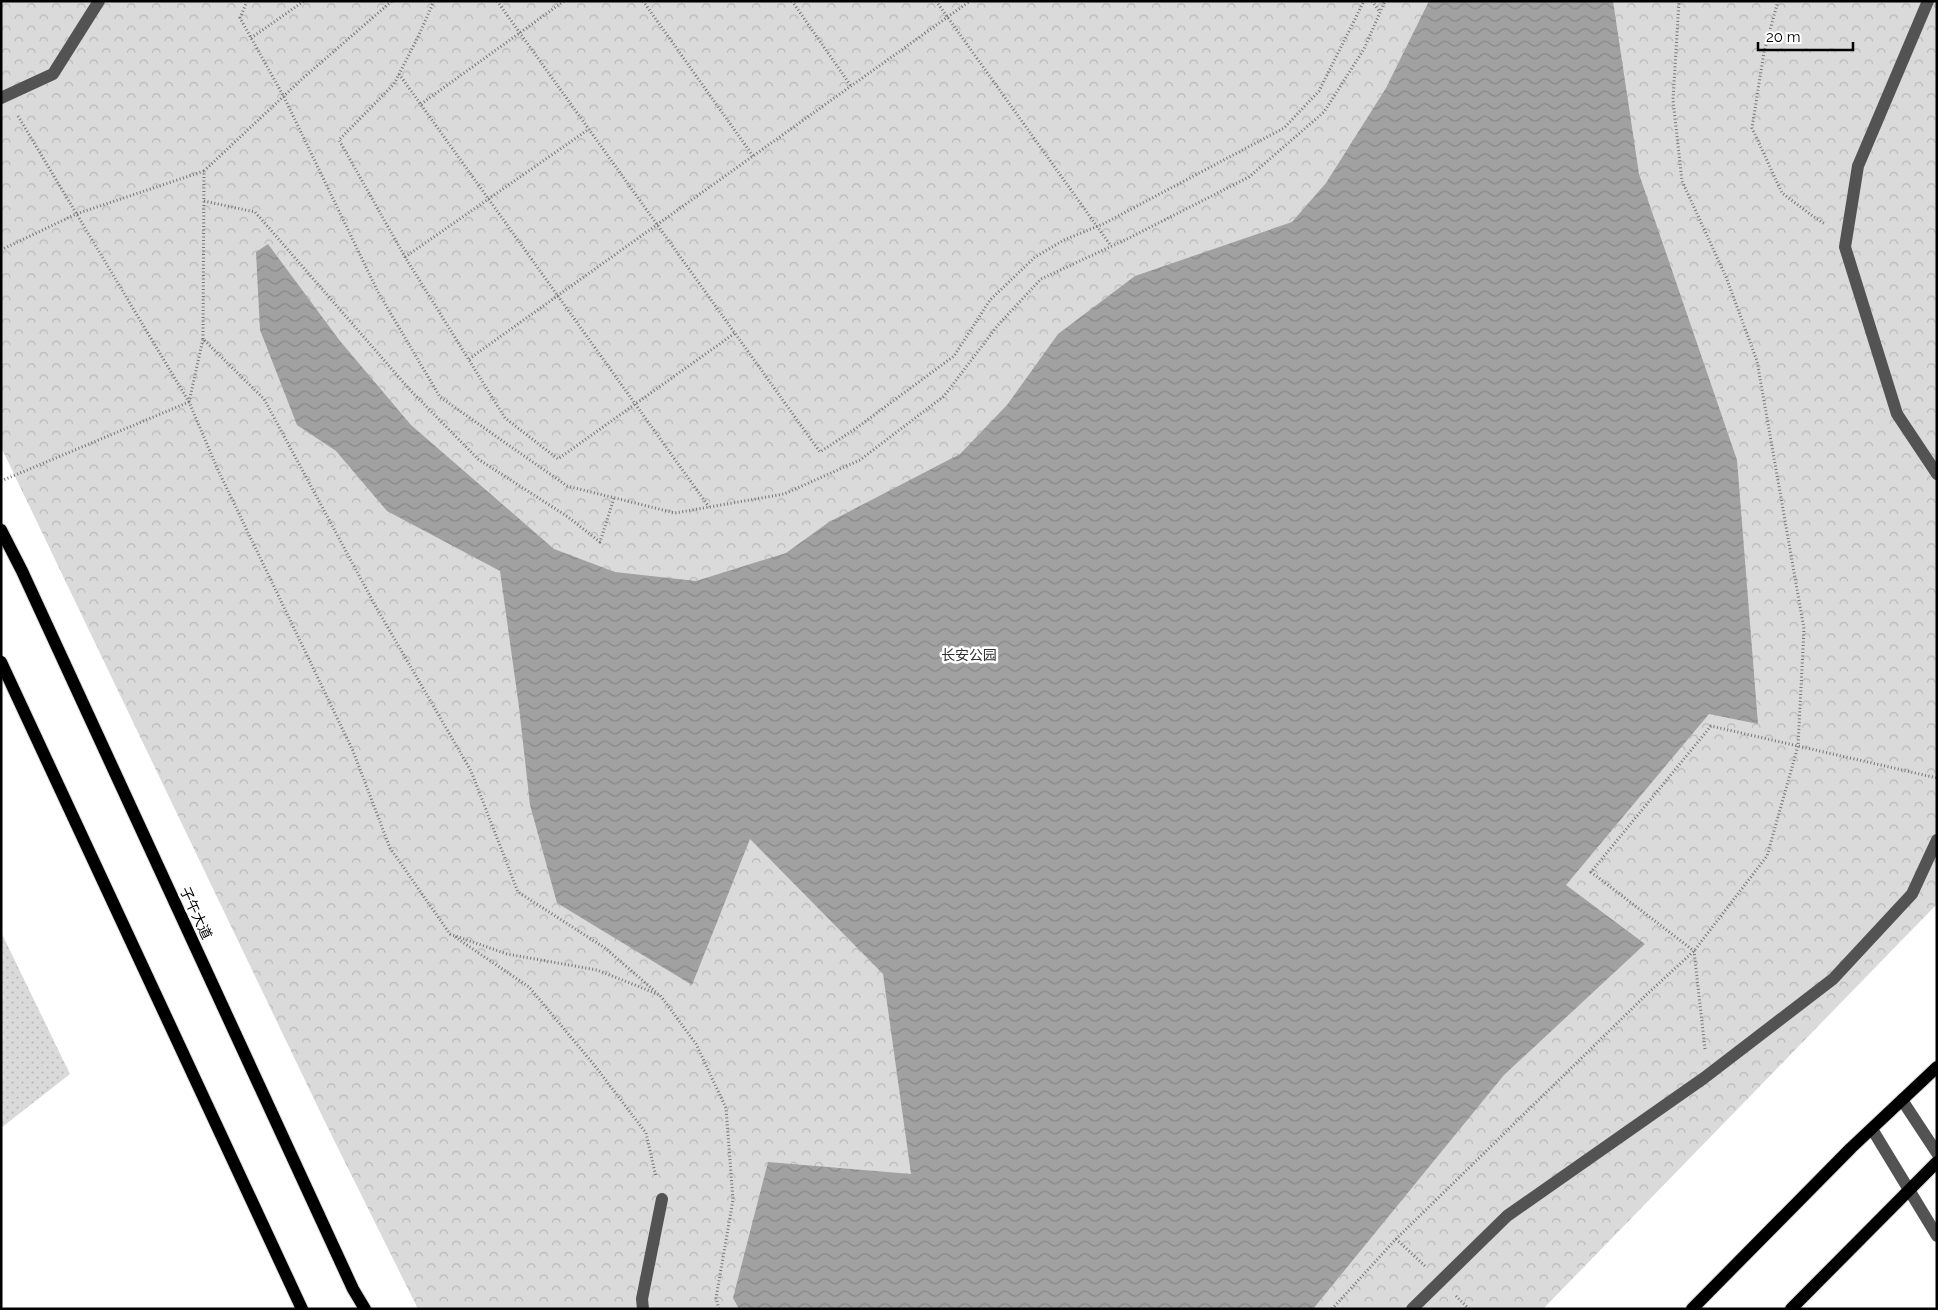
<svg xmlns="http://www.w3.org/2000/svg" width="1938" height="1310" font-family="Raleway,'Noto Sans SC',sans-serif">
<defs>
<pattern id="park-crowns" width="20" height="18" patternUnits="userSpaceOnUse" patternTransform="scale(1.25)"><rect width="20" height="18" fill="#dadada"/><path d="M2 6a3 3 0 1 1 6 0M12 15a3 3 0 1 1 6 0" fill="none" stroke="#b9b9b9"/></pattern>
<pattern id="garden-dots" width="8" height="8" patternUnits="userSpaceOnUse" patternTransform="scale(1.25)"><rect width="8" height="8" fill="#dadada"/><path d="M2 2h.1M6 6h.1" fill="none" stroke="#b9b9b9" stroke-width="1.8" stroke-linecap="round"/></pattern>
<pattern id="water-waves" width="16" height="10" patternUnits="userSpaceOnUse" patternTransform="scale(1.25)"><rect width="16" height="10" fill="#a1a1a1"/><path d="M0 5q4-4 8 0t8 0" fill="none" stroke="#898989"/></pattern>
</defs>
<rect width="100%" height="100%" fill="#fff"/>
<path fill="url(#park-crowns)" d="M1,1H1937V904L1543,1309H418L326,1124L1,447Z"/>
<path fill="url(#garden-dots)" d="M1,932L70,1074L1,1128Z"/>
<path fill="url(#water-waves)" d="M1429,1H1613L1639,174L1737,460L1758,724L1709,714L1566,885L1645,944L1504,1075L1313,1309H739L733,1298L768,1162L911,1174L883,974L750,839L692,985L557,903L530,805L519,707L500,571L387,511L336,451L297,425L260,330L256,252L268,244L340,341L411,425L554,549L615,572L696,581L786,553L829,522L960,454L1007,405L1058,334L1135,276L1292,222L1326,183L1386,88Z"/>
<g fill="none" stroke-linecap="round" stroke-linejoin="round">
<defs>
<path id="major" d="M1,530L22,571L353,1289L365,1309
M1,662L302,1309
M1692,1309L1851,1148L1937,1067
M1791,1309L1937,1162"/>
</defs>
<use href="#major" stroke="#dbdbdb" stroke-width="14"/>
<path stroke="#757575" stroke-width="3" stroke-dasharray="1 2.5" stroke-linecap="butt" d="M247,1L240,18L284,97L378,292L440,397L567,486L675,513L784,494L860,460L944,396L998,325L1041,279L1127,239L1249,177L1324,112L1364,49L1385,1
M434,1L418,37L394,84L339,140L405,257L505,418L558,459L735,333
M497,1L820,452L855,429L954,356L990,300L1035,257L1064,240L1103,224L1284,128L1319,91L1364,1
M643,1L753,156
M792,1L851,86
M936,1L1111,246
M1372,1L1380,12
M1778,1L1764,52L1752,128L1782,193L1814,217L1825,224
M251,38L304,1
M399,74L709,507
M421,104L564,1
M18,116L189,402L218,470L353,751L390,848L450,934L507,954L597,970L660,995L696,1044L726,1108L733,1200L716,1298L719,1309
M204,201L255,212L410,390L478,459L568,517L600,542L614,498
M1,250L76,214L204,171
M405,257L589,129
M203,339L204,171L303,78L392,1
M469,359L970,1
M189,402L203,339L264,399L376,607L471,771L518,892L605,948L656,992
M1,481L189,402
M455,937L529,987L595,1066L646,1133L656,1177
M1705,1049L1694,951L1591,872L1711,726L1937,778
M1396,1239L1425,1266
M1456,1296L1469,1309
M1332,1309L1396,1239L1645,996L1694,951L1767,856L1798,746L1804,629L1757,361L1726,277L1682,181L1673,100L1679,1"/>
<path stroke="#535353" stroke-width="12" d="M1928,1L1858,166L1845,247L1897,414L1937,474
M1,98L53,74L99,1
M1902,1100L1937,1153
M1872,1129L1937,1236
M643,1309L642,1299L662,1199
M1412,1309L1507,1216L1704,1078L1833,979L1912,894L1937,840"/>
<use href="#major" stroke="#000" stroke-width="12"/>
</g>
<g text-anchor="middle" dominant-baseline="central" stroke-width="5" stroke-linejoin="round" paint-order="stroke">
<g font-size="14" fill="#313131" stroke="#fff">
<text x="969" y="655">长安公园</text>
</g>
<g font-size="14" fill="#000" stroke="#fff">
<text transform="translate(196 913) rotate(65)">子午大道</text>
</g>
</g>
<rect width="1938" height="1310" fill="none" stroke="#000000" stroke-width="5"/>
<path d="M1758 42v8h95v-8" fill="none" stroke="#000000" stroke-width="2.5"/>
<text x="1766" y="42" font-size="15" fill="#000000" stroke="#ffffff" stroke-width="4" paint-order="stroke">20 m</text>
</svg>
